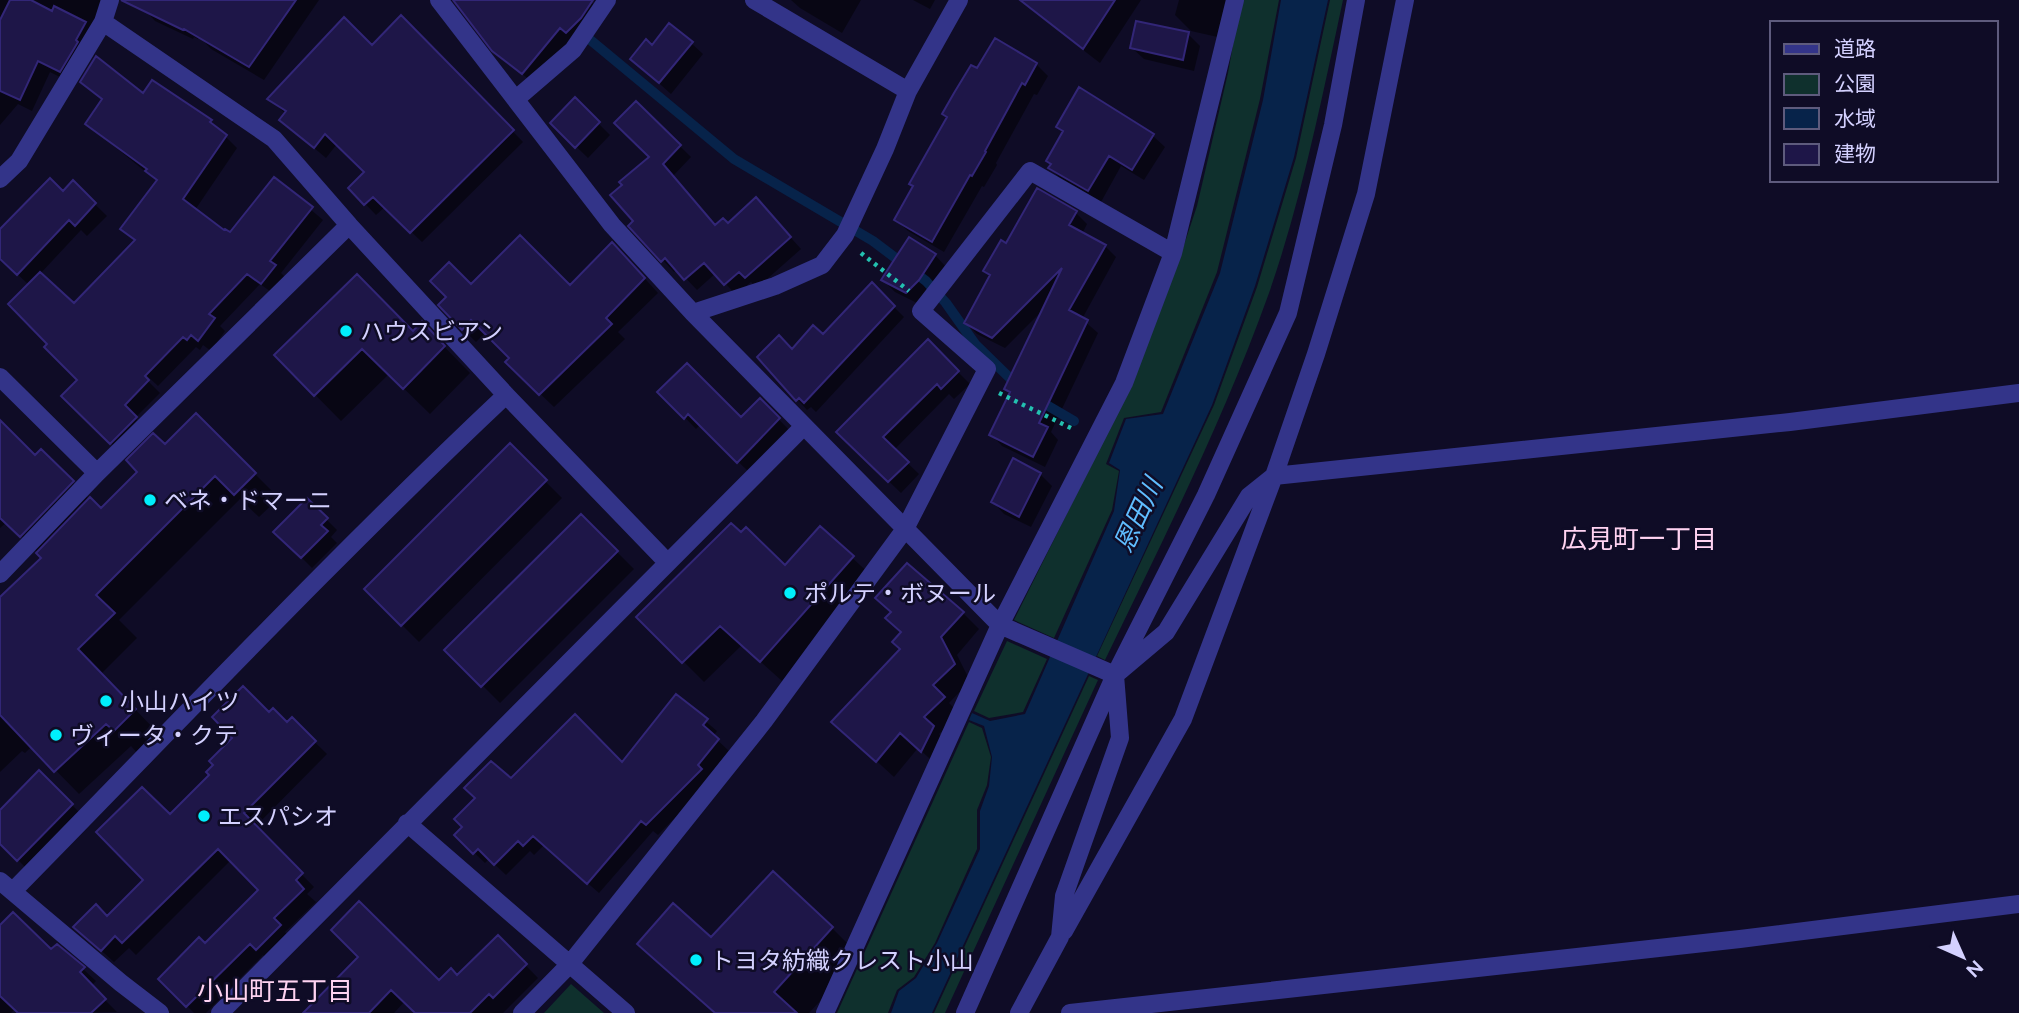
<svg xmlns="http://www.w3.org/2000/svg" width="2019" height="1013" font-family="Figtree,'Noto Sans JP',sans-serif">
<rect width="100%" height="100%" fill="#0f0c26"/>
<path fill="#0f302d" d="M1241,0H1279L1260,99L1217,272L1161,412L1124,418L1106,464L1119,471L1112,510L1054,638L1014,620L1114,419L1180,257L1197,206L1228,73Z
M1330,0H1343C1322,98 1302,198 1269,293C1224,419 1163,540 1105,660L1097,656L1214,405L1257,287L1296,158Z
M1007,641L1047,659L1023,712L989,718L974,711Z
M1089,676L1098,680L945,1013H934Z
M969,722L982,728L991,757L987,785L977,810V849L935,943L914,977L897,990L888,1013H837Z
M571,984L604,1013H544Z"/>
<path fill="#07234a" d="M1281,0H1328L1294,157L1255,286L1212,405L932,1013H891L899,991L916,978L937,943L980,849V811L989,786L992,757L984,726L969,720L972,713L990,721L1025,714L1114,511L1120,470L1109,463L1126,419L1163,414L1220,273L1263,100Z"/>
<path fill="#0007" d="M0,0H104L72,83L50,72L32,111L18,104L0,125Z
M151,0H319L264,80L211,49L199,36L198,39L194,37L193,39L155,21L146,11Z
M451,0H591L590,1L602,14L534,84L498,53L457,2Z
M791,0H861L842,33L800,8Z
M913,0H935L930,9Z
M1056,0H1141L1100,63L1061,33L1045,17Z
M1179,0H1231L1222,38L1191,31L1175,15Z
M1188,34L1200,46L1194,71L1144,59L1132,48Z
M691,43L703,54L671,94L632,59L653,47Z
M1036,64L1048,76L1037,95L1034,94L996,163L997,165L984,187L982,186L944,252L908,231L896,220L978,70Z
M82,82L143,95L153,82L211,121L222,133L237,148L195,210L230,235L275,179L323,220L281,273L286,278L274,294L260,284L220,326L225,331L211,351L203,345L200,350L196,347L158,386L144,373L142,375L160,393L135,418L148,430L123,455L64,396L79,380L50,344L29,285L0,258V236L63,193L73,183L107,216L87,236L81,230L40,274L74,305L136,242L122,229L158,182L87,124L103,100Z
M471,88L523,142L422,242L385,207L376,215L350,188L367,172L337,144L326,158L281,120L286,114L269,99Z
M1080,90L1153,136L1165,147L1144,180L1121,166L1101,202L1062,180L1050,168L1052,165L1048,161L1064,132L1059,127Z
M575,100L610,135L588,158L552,123Z
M636,103L691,157L673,176L716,226L728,225L767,211L801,249L757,288L751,282L736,295L716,273L697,290L677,269L674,272L631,226L635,221L651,157Z
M1076,213L1087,224L1082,234L1105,246L1116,257L1082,319L1098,333L1051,432L1058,440L1045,467L1002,446L991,434L1011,394L1006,388L1043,310L1005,348L977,334L966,323L991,276L986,271L1007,245Z
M935,255L946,267L919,304L895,292L883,280Z
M626,258L658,293L618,332L625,339L554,407L507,362L511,358L486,332L476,342L463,329L471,287H570Z
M872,285L904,317L816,412L811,407L807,410L759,357L792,351L823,337Z
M422,324L470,373L430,414L389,374L341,421L276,355L413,333Z
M928,342L970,384L954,399L949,394L894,450L919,474L901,493L838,432Z
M660,392L741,420L760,400L790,431L750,473L700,425L696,429Z
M196,415L279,498L259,517L240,499L119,620L137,638L101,674L159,734L138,754L131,746L79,794L32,746L25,753L22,751L0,772V605L43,558L7,522L0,528V444L35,457L41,451L101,511Z
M510,446L562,498L419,642L366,589Z
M1040,474L1052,486L1031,527L1004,514L993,502Z
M307,500L337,530L331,537L337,543L312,568L276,532Z
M581,516L634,569L500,703L447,650Z
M820,528L874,578L782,681L742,645L704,682L639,617L785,567Z
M963,613L979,629L957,655L970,681L949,703L960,714L939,734L949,744L939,767L918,748L894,777L834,722Z
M677,697L717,731L713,736L729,751L708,777L711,781L658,835L653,831L599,893L544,845L534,855L530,851L506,875L489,859L485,863L456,835L511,780L623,764Z
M269,714L288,724L292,720L327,754L255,827L314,887L307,894L316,902L285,932L292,939L270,962L263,955L206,1013H194L160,979L205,946L261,890L231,860L136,955L129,948L114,962L75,927L107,918L145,880L170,817Z
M39,772L83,816L29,871L0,842V812Z
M0,928L83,969L96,981L91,986L117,1012L38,1013L23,1000L11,1013H0Z
M832,928L861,957L809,1013H714L640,944Z
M498,937L538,978L503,1013H417L405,1001L394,1013H305L360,957L439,982L457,977Z"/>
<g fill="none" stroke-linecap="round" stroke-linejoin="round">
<path stroke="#07234a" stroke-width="10" d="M588,38L734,159L873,241L926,281L946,303L975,344L1017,385
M1038,400L1074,421"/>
</g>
<path fill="#1e1648" stroke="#322677" stroke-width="2" d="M10,0H31L52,11L54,6L86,22L76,40L78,42L60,72L38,61L20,100L0,91V20Z
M121,0H296L249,67L184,29L183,30Z
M453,0H593L581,18L566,33L560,28L522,74L492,51Z
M1020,0H1115L1083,49Z
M401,15L514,130L410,233L373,197L364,205L348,188L364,172L325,134L314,148L279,120L286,111L267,99L344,17L372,45Z
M1136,21L1189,32L1183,60L1130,48Z
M669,23L693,42L659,83L630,59L646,39L652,45Z
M995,38L1037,63L1025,85L1022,83L985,151L986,152L972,176L970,175L932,242L894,220L913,186L909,184L947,117L942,114L954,93L971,65L977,68Z
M96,56L143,93L152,80L212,120L210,122L227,135L183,199L224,230L225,229L230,232L274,177L313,207L270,261L276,265L261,284L247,274L209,314L215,318L198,341L191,335L187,340L183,337L145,376L149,380L125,405L137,417L110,444L61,396L77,380L44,347L47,344L8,304L40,272L74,303L135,240L120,229L157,180L145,171L147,169L85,124L102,99L80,82Z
M1079,87L1154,134L1132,170L1109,156L1088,191L1048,168L1051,164L1046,161L1063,131L1056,127Z
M575,97L600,122L575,148L550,123Z
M636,101L681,145L663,164L715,225L723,218L728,223L756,197L791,237L745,278L739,272L724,285L704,263L684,280L665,258L661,262L628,226L633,221L610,195L622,185L619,182L649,157L614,123Z
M50,178L63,191L73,180L96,203L75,226L69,220L17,275L0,259V229Z
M1037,188L1077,211L1069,225L1106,245L1069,310L1088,320L1039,423L1048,427L1033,457L989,435L1010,392L1004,389L1062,268L992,338L964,323L990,275L983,271L1001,240L1006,243Z
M520,235L570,285L612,242L645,278L606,318L612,324L539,395L505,362L509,358L471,320L462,330L438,305L446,297L430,281L449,262L471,284Z
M909,237L936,254L919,280L906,293L881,280Z
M357,274L413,331L422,321L445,346L403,389L362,349L314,396L274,355Z
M872,282L895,306L804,403L799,398L796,401L757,357L779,335L792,349L813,325L823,334Z
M928,339L959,371L941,389L937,384L883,437L909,462L888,482L836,432Z
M687,363L741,417L760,398L780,418L737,463L688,414L684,419L657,392Z
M196,413L256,473L234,495L215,476L96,595L115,613L78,649L136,709L114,731L106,724L54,772L0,715V597L41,558L36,553L90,497L101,508L137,472L126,460L153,433L165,444Z
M0,420L35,455L41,449L74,481L20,537L0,518Z
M510,443L547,480L401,626L364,589Z
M1013,458L1041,473L1019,517L991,502Z
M307,498L328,518L321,525L328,531L301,558L273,532Z
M581,514L618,551L481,687L444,650Z
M731,523L741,532L746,527L785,565L820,526L854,556L760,662L720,626L682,663L636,617Z
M907,563L964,612L941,637L955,664L933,685L945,697L924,717L934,726L921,752L900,733L876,762L831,722L900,649L892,642L901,632L885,618L891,612L875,598Z
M243,686L269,712L273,708L287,722L292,717L316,741L244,813L303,873L296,880L304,889L274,918L281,925L256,950L250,944L186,1007L158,979L199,937L205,943L258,890L218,849L122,943L115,936L101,951L73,927L96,904L107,916L143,880L96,832L142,787L170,814L209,775L206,772L213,765L209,761L232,738L212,717Z
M676,694L708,719L703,725L719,739L698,765L702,769L646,825L641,821L587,884L533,836L523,846L518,841L494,865L478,849L473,854L454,835L462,827L454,819L475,798L464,788L491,761L511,778L575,714L622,762Z
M39,770L73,804L17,861L0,844V810Z
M773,871L833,927L774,992L797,1013H715L637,944L673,903L711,937Z
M359,901L439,980L451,968L457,975L498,935L527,964L493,998L489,994L470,1013H415L391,990L369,1013H303L358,957L331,930Z
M13,912L51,949L57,944L85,967L80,972L106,999L91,1013H18L0,996V925Z"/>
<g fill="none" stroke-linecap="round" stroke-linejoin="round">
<path stroke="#23c1b0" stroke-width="4.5" stroke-dasharray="3.5 5" stroke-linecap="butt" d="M861,253L909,291
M999,393L1073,429"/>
<path stroke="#333489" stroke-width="18" d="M439,0L612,225L693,313L1000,625L1115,675
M754,0L908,91
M103,22L274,139L349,225
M516,99L573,50L607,0
M0,179L19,161L103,22L110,0
M693,313L775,286L822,265L845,235L885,149L908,91L959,0
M0,377L97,473
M0,574L97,473L349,225L506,395L667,562
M407,823L626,1013
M0,881L121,983L160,1013
M13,891C176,725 336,555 506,395
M1064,931L1183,719L1274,476L1316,354L1366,194L1405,0
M220,1013L804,426
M522,1013L569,965L764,721L905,529L987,369L921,311L1030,171L1173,253
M825,1013L1000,625L1124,383L1173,253L1235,0
M965,1013L1115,675L1206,495L1288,313L1333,125L1356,0
M1019,1013L1060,937L1064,896L1120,738L1115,675L1166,632L1249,496L1274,476L1790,422L2019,393
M1070,1013L1740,939L2019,904"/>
</g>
<g fill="#00effc" stroke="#0f0c26" stroke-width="2.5">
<circle cx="346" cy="331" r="7"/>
<circle cx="150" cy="500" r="7"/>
<circle cx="790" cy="593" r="7"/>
<circle cx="106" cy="701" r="7"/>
<circle cx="56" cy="735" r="7"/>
<circle cx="204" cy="816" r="7"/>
<circle cx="696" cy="960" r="7"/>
</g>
<g text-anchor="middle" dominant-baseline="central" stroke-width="5" stroke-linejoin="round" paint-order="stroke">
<g font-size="24" fill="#d4d1ff" stroke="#0f0c26" text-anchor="start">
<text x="360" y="331">ハウスビアン</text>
<text x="164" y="500">ベネ・ドマーニ</text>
<text x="804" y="593">ポルテ・ボヌール</text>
<text x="120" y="701">小山ハイツ</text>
<text x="70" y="735">ヴィータ・クテ</text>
<text x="218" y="816">エスパシオ</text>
<text x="710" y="960">トヨタ紡織クレスト小山</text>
</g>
<g font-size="26" font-style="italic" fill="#5fbdff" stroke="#0f0c26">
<text transform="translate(1138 515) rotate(-65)">恩田川</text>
</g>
<g font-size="26" fill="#ffd3f1" stroke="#0f0c26">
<text x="1639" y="539">広見町一丁目</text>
<text x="275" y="991">小山町五丁目</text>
</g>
</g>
<rect x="1770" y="21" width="228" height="161" fill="#0f0c26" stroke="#5e5b7d" stroke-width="2"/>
<rect x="1784" y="44" width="35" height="10" fill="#333489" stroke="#5e5b7d" stroke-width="2"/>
<text x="1834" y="56" font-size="21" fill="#d4d1ff">道路</text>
<rect x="1784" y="74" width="35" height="21" fill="#0f302d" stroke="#5e5b7d" stroke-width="2"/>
<text x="1834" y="91" font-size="21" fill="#d4d1ff">公園</text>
<rect x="1784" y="108" width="35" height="21" fill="#07234a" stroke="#5e5b7d" stroke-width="2"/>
<text x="1834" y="126" font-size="21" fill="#d4d1ff">水域</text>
<rect x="1784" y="144" width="35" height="21" fill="#1e1648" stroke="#5e5b7d" stroke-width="2"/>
<text x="1834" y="161" font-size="21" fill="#d4d1ff">建物</text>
<g transform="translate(1963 957) rotate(135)" stroke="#0f0c26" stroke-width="5" paint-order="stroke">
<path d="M0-5L12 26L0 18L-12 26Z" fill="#d4d1ff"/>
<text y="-10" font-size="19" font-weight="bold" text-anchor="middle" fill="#d4d1ff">N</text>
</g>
</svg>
